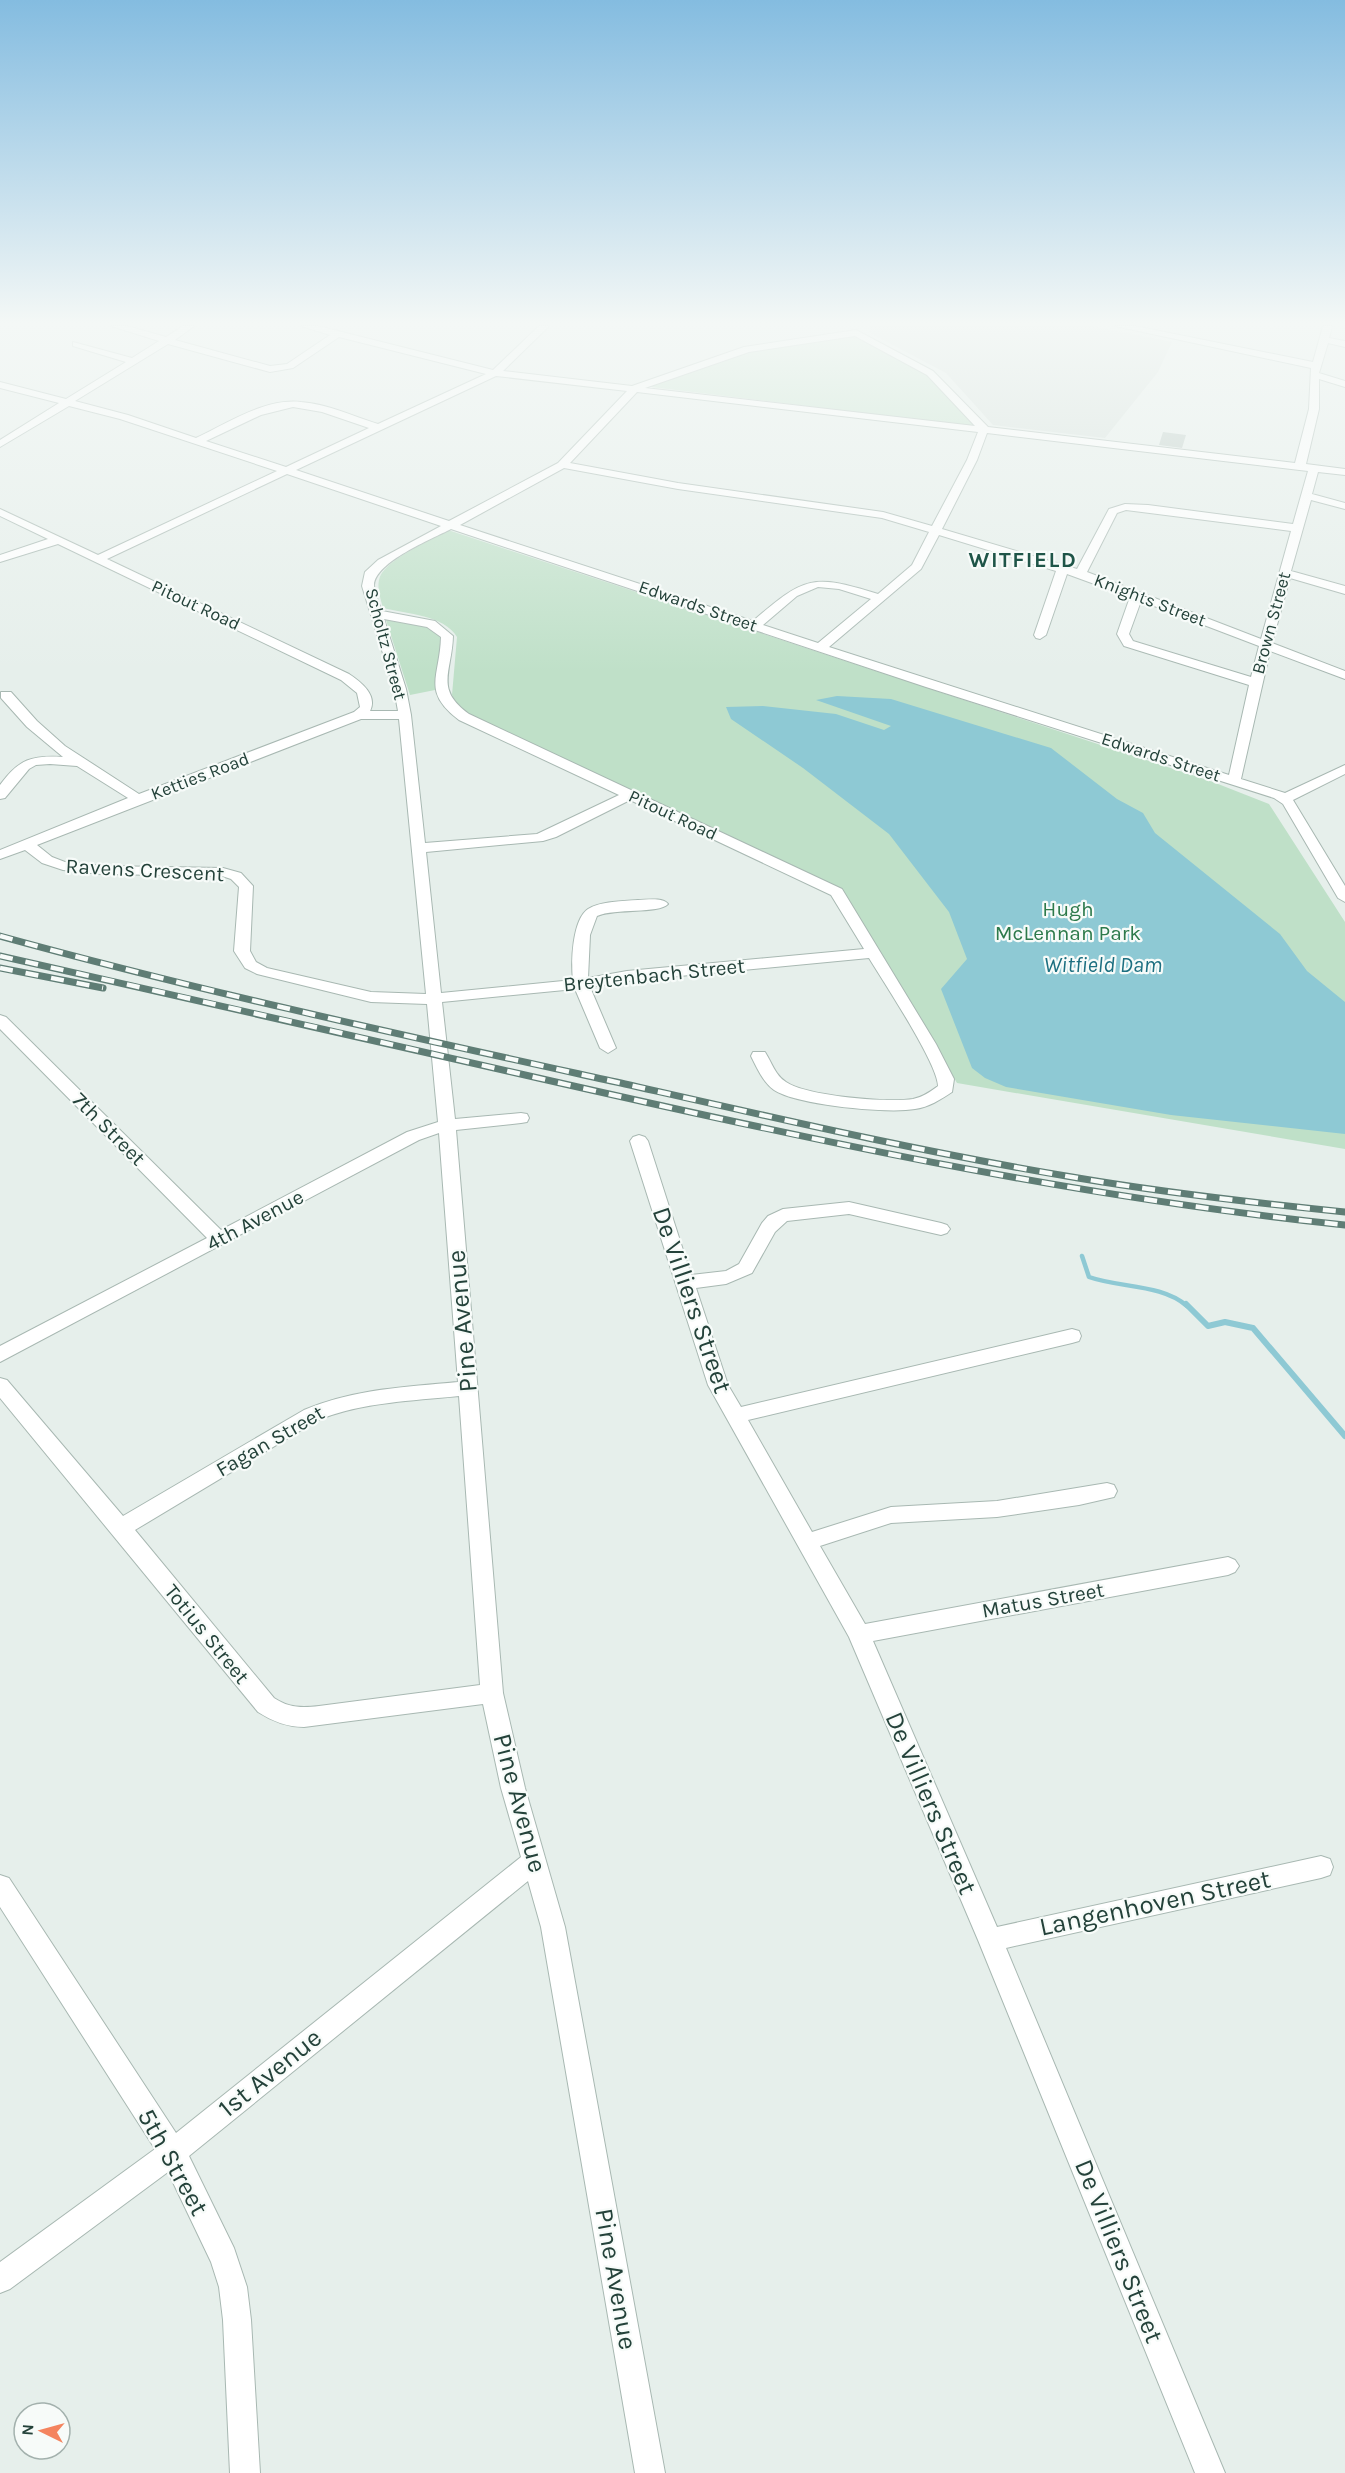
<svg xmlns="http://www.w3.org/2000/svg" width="1345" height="2473" font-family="Karla,sans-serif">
<rect width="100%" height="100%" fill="#e6efeb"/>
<path fill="#d4dfda" d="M872,326H1093L1172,342L1158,372L1105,438L993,425L946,373L868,332Z"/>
<path fill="#bfe0c8" d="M852,334L927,375L977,427L643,386L756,349Z
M448,530L1213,782L1269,804L1345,922V1149L957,1083L877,947L840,889L463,714L452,695L457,637C444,615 407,614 383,608C381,600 377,589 379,580C382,561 431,540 448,530Z
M385,617L436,630L443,638L435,690L410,695Z"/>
<path fill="#8ec9d4" d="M837,696L891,699L1051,748L1117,799L1143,813L1155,833L1280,934L1307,971L1345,1002V1134L1171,1115L1006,1087L985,1078L972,1068L941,989L967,959L949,912L889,834L803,768L731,719L726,707L763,706L836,714L884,730L891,726L816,700Z"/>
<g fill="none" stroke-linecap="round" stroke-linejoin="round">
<path stroke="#8ec9d4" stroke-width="4.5" d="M1082,1256L1089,1277C1120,1288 1162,1284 1187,1306"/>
<path stroke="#8ec9d4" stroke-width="6" d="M1186,1304L1208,1326L1225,1322L1253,1328L1345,1436"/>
</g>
<path fill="#bbcac4" d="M1163,432L1186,435L1182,448L1159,445Z"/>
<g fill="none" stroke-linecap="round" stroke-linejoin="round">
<defs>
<path id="minor" d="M111,326H127L166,337L183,326H194L175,340L270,366L287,364L330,335L301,326H318L493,370L539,326H549L503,371L632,386L744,347L856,330L933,371L988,427L1295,463L1309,409L1311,368L1115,326H1135L1313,362L1323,326H1332L1329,338L1345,341V347L1328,343L1319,373L1345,381V387L1319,379V409L1306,464L1345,469V475L1318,472L1312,494L1345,503V509L1311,500L1291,571L1345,586V594L1290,578L1272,643L1345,671V679L1270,651L1241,779L1285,793L1345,765V774L1293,800L1345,886V902L1338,898L1283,804L1274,798L926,687L451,529C432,539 375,562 374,585C374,593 379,603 382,611L435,621L453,636C452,672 434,689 469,714L842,889L936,1044L954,1079L952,1092C940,1100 929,1107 915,1109C888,1114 796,1105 774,1090C763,1082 757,1068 751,1056L753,1052H765C772,1063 775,1075 786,1082C806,1096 889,1103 913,1099C923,1097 930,1092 938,1086C938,1064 883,981 869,958L627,981L590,987L616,1048L608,1053L600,1048L575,989L442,1002L455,1119L521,1113L527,1114L529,1118L527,1122L521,1123L456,1130L503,1693L525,1788L565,1927L665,2473H635L541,1927L528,1881L189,2156L234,2248L247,2287L251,2320L260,2473H230L223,2320L219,2287L211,2262L168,2172L10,2289L0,2293V2262L155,2149L0,1907V1875L9,1878L176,2133L521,1857L501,1788L483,1704L304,1727C287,1727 272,1721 258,1712L0,1398V1378L7,1380L123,1516L304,1410C354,1389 405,1387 458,1382L439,1133L419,1140L0,1362V1346L207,1238L0,1029V1015L6,1017L221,1230L407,1132L438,1122L427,1004L371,1002L257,974L245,968L234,951L239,887L231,879L222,876L101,874L63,870L42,863L25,850L0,859V850L128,798L77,766L50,764L36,765L29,769L5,798L0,799V785C19,759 32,755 63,757L27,727L1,698V692H11L37,721L65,746L139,794L354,712L360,707L357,693L341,680L58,544L0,562V555L48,539L0,516V509L98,555L277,471L120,419L69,406L0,447V440L59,403L0,388V382L66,399L126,362L73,346V342L132,358L159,341ZM855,336L927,375L975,426L645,388L749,352ZM339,337L486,374L378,424C352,416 328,404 301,402C265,398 228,423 196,438L128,415L75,401L168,344L270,372L293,368ZM496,376L627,391L558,463L449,521L296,470ZM637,392L978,432L967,460L932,526L883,512L678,483L570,463ZM293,407L322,412L369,428L286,467L206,441L261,415ZM987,433L1308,471L1293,524L1148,505L1125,504L1109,509L1077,569L942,529L977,460ZM564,468L678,489L882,518L929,532L912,565L878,594C812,573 804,577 753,621L460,525ZM287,474L441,526L378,560L365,572L362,586L394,689L398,711H370C378,695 361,682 349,674L107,559ZM1126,510L1291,531L1261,639L1087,572L1117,513ZM939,535L1056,571L1034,635L1036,638L1040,639L1046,635L1067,574L1130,597L1117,634L1124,646L1249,685L1229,775L829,647L921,569ZM818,587L839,589L871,599L818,643L763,625L797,596ZM1141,601L1259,646L1251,677L1133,641L1129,634ZM384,619L427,627L441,637C440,677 421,691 459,720L619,795L537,834L425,843L411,715L406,689ZM361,719H399L426,994L371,992L267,968L256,962L250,951L253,886L241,873L223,868L101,866L65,862L52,857L37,845ZM630,800L831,895L864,949L627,971L588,978L590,935L597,916C615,908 659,914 668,904C662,897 647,900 638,900C623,901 601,901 588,909C572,920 571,963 573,980L441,993L426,852L543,841L556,837ZM459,1396L480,1685L319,1706C302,1708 289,1708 274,1698L135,1530L318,1420C363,1402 411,1401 459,1396Z
M639,1135L645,1137L648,1141L691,1275L726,1271L739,1264L762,1223L768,1216L783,1209L849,1202L941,1223L947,1225L950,1229L947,1233L941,1235L849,1214L787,1221L775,1232L752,1273L726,1284L696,1288L728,1385L741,1407L1072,1329L1079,1331L1081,1336L1079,1341L1072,1343L748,1420L812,1532L891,1507L997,1501L1107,1483L1114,1485L1117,1491L1114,1497L1079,1505L997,1517L891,1523L820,1546L865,1624L1228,1557L1235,1560L1239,1566L1235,1572L1228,1575L873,1641L997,1927L1321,1856L1330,1859L1333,1867L1330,1875L1321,1878L1006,1948L1225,2473H1195L978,1940L849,1637L708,1385L630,1141L633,1137Z"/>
</defs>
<use href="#minor" stroke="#a8b8b2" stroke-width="2"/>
<use href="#minor" fill="#fff" fill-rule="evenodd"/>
<defs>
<path id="rail" d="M0,936C207,993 416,1038 625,1084C775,1118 926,1153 1078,1178C1167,1193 1256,1203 1345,1212
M0,956C175,995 350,1035 525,1075C797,1137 1067,1196 1345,1225
M0,968L103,988"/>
</defs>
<use href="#rail" stroke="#5f7d75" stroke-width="7"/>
<use href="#rail" stroke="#f7fbf9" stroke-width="4.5" stroke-dasharray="13" stroke-linecap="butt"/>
</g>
<linearGradient id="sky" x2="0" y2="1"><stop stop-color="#84bce0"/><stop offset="0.48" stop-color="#f4f8f6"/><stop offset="1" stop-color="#f4f8f6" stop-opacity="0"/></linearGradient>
<rect width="1345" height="673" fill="url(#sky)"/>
<g text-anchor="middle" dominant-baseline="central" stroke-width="4.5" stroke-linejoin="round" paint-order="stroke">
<g font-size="18" fill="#24423a" stroke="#f7fbf9">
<text transform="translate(1150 600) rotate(21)">Knights Street</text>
<text transform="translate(196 605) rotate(25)">Pitout Road</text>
<text transform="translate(698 606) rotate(19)">Edwards Street</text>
<text transform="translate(1271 623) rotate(-75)">Brown Street</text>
<text transform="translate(386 644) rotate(75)">Scholtz Street</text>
<text transform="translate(1161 757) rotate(18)">Edwards Street</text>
<text transform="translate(200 776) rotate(-21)">Ketties Road</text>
<text transform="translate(673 815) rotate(25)">Pitout Road</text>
</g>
<g font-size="21" fill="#24423a" stroke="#f7fbf9">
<text transform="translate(145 870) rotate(3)">Ravens Crescent</text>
<text transform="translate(654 975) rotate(-6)">Breytenbach Street</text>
<text transform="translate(109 1129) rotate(45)">7th Street</text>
<text transform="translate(255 1220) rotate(-28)">4th Avenue</text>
<text transform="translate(270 1441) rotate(-30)">Fagan Street</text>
<text transform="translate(1043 1600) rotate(-10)">Matus Street</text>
<text transform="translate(207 1634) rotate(51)">Totius Street</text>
</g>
<g font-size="21" fill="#2d7a4b" stroke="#f7fbf9">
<text x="1068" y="909">Hugh<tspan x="1068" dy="24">McLennan Park</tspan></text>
</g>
<g font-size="22" font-weight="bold" letter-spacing="1.5" fill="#1f5548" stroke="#f7fbf9">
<text x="1023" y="560">WITFIELD</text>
</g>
<g font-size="22" font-style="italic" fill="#1c6f80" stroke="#f7fbf9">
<text x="1103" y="965">Witfield Dam</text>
</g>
<g font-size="26" fill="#24423a" stroke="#f7fbf9">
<text transform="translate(692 1300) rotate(71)">De Villiers Street</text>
<text transform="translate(462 1321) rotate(-95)">Pine Avenue</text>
<text transform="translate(520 1803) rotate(75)">Pine Avenue</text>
<text transform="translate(931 1803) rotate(67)">De Villiers Street</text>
<text transform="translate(1155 1903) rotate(-12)">Langenhoven Street</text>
<text transform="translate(270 2073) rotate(-39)">1st Avenue</text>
<text transform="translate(173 2162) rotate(61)">5th Street</text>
<text transform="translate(1119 2251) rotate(68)">De Villiers Street</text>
<text transform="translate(616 2279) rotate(80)">Pine Avenue</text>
</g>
</g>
<g transform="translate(42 2431) rotate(275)"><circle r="28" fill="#f7fbf9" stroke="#a3b1ad" stroke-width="1.5"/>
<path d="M0-4.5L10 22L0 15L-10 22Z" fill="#f4845f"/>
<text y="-9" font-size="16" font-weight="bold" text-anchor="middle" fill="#24423a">N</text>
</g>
</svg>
